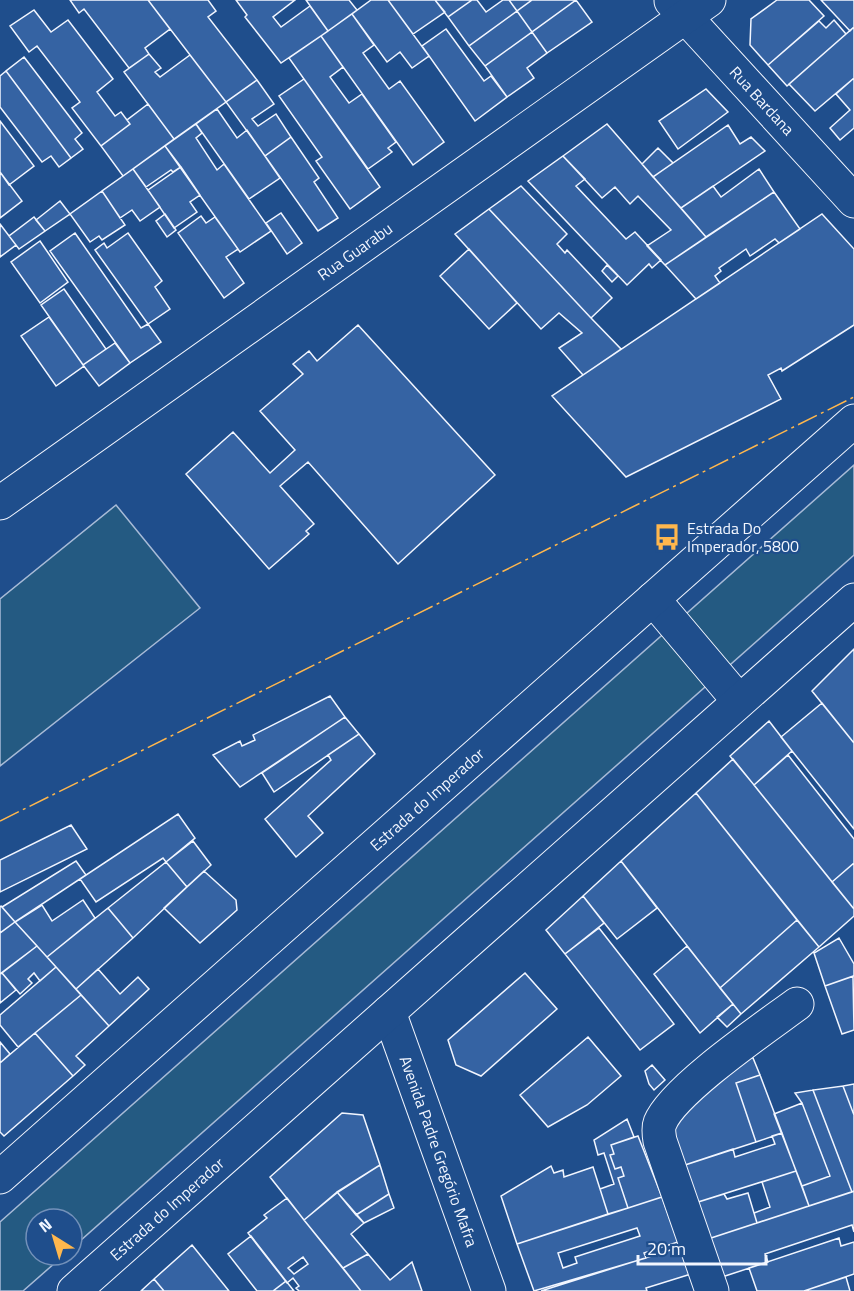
<svg xmlns="http://www.w3.org/2000/svg" width="854" height="1291" font-family="'Titillium Web',sans-serif">
<rect width="100%" height="100%" fill="#1f4e8c"/>
<path fill="#245a82" stroke="#a8bbd7" stroke-width="1.5" d="M854,465V555L72,1248V1219H36V1255H64L23,1291H0V1222Z
M116,505L200,608L0,766V599Z"/>
<path fill="#3563a3" stroke="#f2f6ff" stroke-width="1.5" fill-rule="evenodd" d="M70,0H148L170,29L145,48L149,54L129,68L84,9L79,13Z
M148,0H208L216,11L208,17L257,80L226,102Z
M236,0H295L273,17L281,27L310,6L328,31L281,63L245,17L247,15Z
M306,0H349L357,10L328,31Z
M371,0H388L429,56L412,68L400,52L387,62L352,14Z
M388,0H435L445,12L413,34Z
M435,0H472L448,17Z
M472,0H477L486,12L503,0H509L517,11L469,46L448,17Z
M509,0H532L517,11Z
M532,0H576L532,32L517,11Z
M576,0L592,22L547,53L532,32Z
M777,0H809L824,16L768,65L750,45L751,19Z
M821,0H854V27L850,31Z
M34,10L51,32L68,20L113,79L97,92L115,116L121,112L130,124L101,146L72,108L80,102L37,46L29,52L10,26Z
M517,11L532,32L485,66L469,46Z
M352,14L374,45L363,53L389,89L400,81L444,142L413,165L321,36Z
M834,20L846,34L787,86L768,65L819,21L826,28Z
M854,27V78L815,111L789,84Z
M446,29L484,81L491,76L507,97L475,121L422,46Z
M532,32L547,53L527,68L534,78L507,97L485,66Z
M321,36L343,67L330,77L349,103L362,94L396,142L388,148L392,152L368,169L289,58Z
M149,54L161,68L155,72L160,77L190,55L226,102L174,139L124,72Z
M24,57L82,133L75,139L83,149L71,158L6,71Z
M6,71L71,158L59,167L51,156L42,162L0,107V76Z
M854,78V128L840,140L830,128L850,110L836,94Z
M304,79L380,187L350,209L316,161L322,157L279,96Z
M257,80L274,104L252,119L258,126L276,114L291,137L265,156L226,102Z
M706,89L728,112L678,149L659,121Z
M148,104L174,139L123,176L101,146L130,124L127,120Z
M217,109L237,138L247,130L280,178L249,199L196,124Z
M0,121L34,166L9,185L0,172Z
M196,124L202,133L196,138L217,170L224,164L271,231L240,252L165,146Z
M607,124L706,237L665,265L647,246L671,230L638,196L630,204L615,187L602,198L563,156Z
M728,125L740,144L751,137L765,151L681,208L653,177Z
M291,137L319,178L314,182L338,218L318,231L265,156Z
M165,146L181,167L173,172L171,170L146,187L133,169Z
M658,148L673,163L653,177L642,164Z
M563,156L585,179L576,186L626,239L635,232L661,260L652,268L649,264L627,285L528,181Z
M181,167L200,195L190,202L197,212L174,228L148,190Z
M133,169L160,207L140,221L132,210L120,218L102,191Z
M759,169L774,192L706,237L681,208L713,186L721,197Z
M0,172L22,201L0,218Z
M521,186L567,234L557,244L565,253L567,250L612,298L591,318L489,209Z
M102,191L125,225L102,240L99,236L90,242L70,214Z
M774,192L800,229L779,243L775,239L750,256L746,249L719,268L721,271L715,276L720,283L696,299L665,265Z
M60,201L70,214L45,231L36,220Z
M489,209L591,318L621,349L583,375L559,348L582,333L559,313L541,329L455,234Z
M281,213L302,243L287,254L266,223Z
M165,214L176,230L167,237L156,221Z
M822,214L854,249V325L782,371L781,368L768,375L781,399L626,477L552,396Z
M201,216L206,223L215,217L238,249L226,257L244,283L224,298L178,233Z
M34,217L45,231L19,249L9,236Z
M0,224L16,245L0,257Z
M75,233L141,328L148,324L161,342L130,363L50,251Z
M128,233L162,281L155,287L170,309L148,324L95,250L104,243L107,248Z
M40,241L68,282L40,303L11,262Z
M469,249L517,303L489,329L440,276Z
M607,265L618,276L612,282L602,271Z
M64,289L106,349L83,365L41,305Z
M49,317L84,366L56,386L21,336Z
M358,325L495,475L398,564L308,462L280,486L314,524L306,531L309,534L269,569L186,474L233,432L270,473L295,450L260,411L303,374L293,364L309,351L317,361Z
M115,343L130,363L99,386L83,365Z
M854,649V743L812,691Z
M330,696L345,717L240,787L213,755L240,741L242,746L255,740L253,735Z
M822,703L854,743V829L781,737Z
M345,717L359,734L274,792L262,773Z
M769,721L792,751L754,785L730,756Z
M359,734L375,754L308,816L323,833L296,857L265,819L331,760L328,755Z
M788,755L854,839V863L832,882L754,785Z
M733,759L854,909V916L819,947L696,793Z
M696,793L797,920L720,988L621,861Z
M178,814L195,838L166,862L163,858L96,902L80,879Z
M71,825L87,849L0,892V860Z
M193,841L211,865L187,887L166,862Z
M76,861L86,875L15,922L2,907Z
M621,861L657,908L617,939L583,896Z
M166,862L187,887L133,938L108,908Z
M854,863V909L832,882Z
M204,871L236,900L237,910L200,943L164,908Z
M583,896L604,923L565,954L546,930Z
M83,900L95,918L47,957L15,922L42,905L52,921Z
M1,906L15,922L0,933V907Z
M108,908L133,938L76,989L47,957Z
M797,920L819,947L741,1014L720,988Z
M15,922L37,946L0,974V933Z
M599,928L674,1024L640,1050L565,954Z
M839,938L854,964V976L825,986L814,953Z
M37,946L56,967L40,981L34,973L28,979L32,983L20,994L2,973Z
M687,946L733,1004L700,1033L654,974Z
M56,967L81,995L18,1047L0,1025V1015Z
M98,969L120,994L138,977L149,989L109,1026L76,989Z
M2,973L16,990L0,1003V974Z
M525,973L557,1009L481,1076L456,1065L448,1040Z
M853,976L854,1030L842,1034L825,986Z
M81,995L109,1026L76,1056L85,1065L73,1076L35,1033Z
M733,1004L741,1014L727,1027L717,1017Z
M35,1033L73,1076L4,1136L0,1132V1063Z
M588,1037L621,1076L587,1105L548,1127L520,1095Z
M0,1042L10,1054L0,1063Z
M743,1056L753,1058L760,1075L736,1083L756,1142L682,1166L671,1126Z
M652,1065L665,1080L654,1090L649,1084L645,1071Z
M760,1075L782,1133L756,1142L736,1083Z
M854,1084V1115L843,1086Z
M843,1086L854,1115V1191L852,1192L813,1090Z
M813,1090L852,1192L809,1206L802,1186L830,1176L802,1103L795,1093Z
M802,1103L830,1176L802,1186L774,1114Z
M342,1113L363,1115L380,1165L338,1192L304,1220L270,1177Z
M627,1119L634,1137L611,1145L614,1154L610,1155L615,1169L621,1167L624,1176L618,1178L628,1208L608,1214L600,1189L614,1184L604,1153L598,1155L594,1140Z
M782,1133L796,1171L695,1203L682,1166L733,1149L735,1157L775,1144L772,1136Z
M638,1136L662,1197L628,1208L618,1178L624,1176L621,1167L615,1169L610,1155L614,1154L611,1145Z
M380,1165L389,1194L356,1215L337,1192Z
M551,1166L554,1173L563,1170L564,1177L593,1167L608,1214L517,1244L501,1196Z
M796,1171L809,1206L757,1223L754,1213L770,1207L762,1182Z
M854,1191V1232L852,1225L765,1254L768,1262L722,1277L708,1239Z
M337,1192L364,1223L351,1234L368,1254L343,1268L304,1220Z
M748,1193L757,1223L708,1239L695,1203L724,1194L727,1199Z
M389,1194L394,1208L364,1223L356,1215Z
M662,1197L678,1242L644,1253L646,1258L534,1291L517,1244ZM637,1228L640,1236L575,1257L577,1263L563,1268L558,1253Z
M287,1198L304,1220L361,1291H299L296,1288L299,1286L293,1278L287,1283L248,1233L267,1218L264,1215ZM303,1257L308,1264L294,1274L288,1268Z
M251,1236L286,1281L273,1291H257L228,1254Z
M839,1238L841,1246L854,1242V1274L804,1291H757L749,1268Z
M192,1245L229,1291H164L154,1279Z
M680,1247L691,1274L646,1288L647,1291H541Z
M368,1254L390,1280L412,1262L422,1291H361L343,1268Z
M846,1277L850,1291H804Z
M154,1279L164,1291H141Z
M286,1281L294,1291H273Z"/>
<g fill="none" stroke-linecap="round" stroke-linejoin="round">
<defs>
<g id="minor">
<path id="s1" d="M671,1L854,201"/>
<path id="s2" d="M0,503L709,0"/>
<path id="s3" d="M389,1012L489,1291"/>
<path d="M712,1291L660,1141C659,1135 658,1128 660,1123C673,1090 766,1027 797,1004"/>
</g>
<g id="secondary">
<path d="M653,599L739,701"/>
<path id="s4" d="M0,1177L854,421"/>
<path id="s5" d="M74,1291L854,600"/>
</g>
</defs>
<use href="#minor" stroke="#f2f6ff" stroke-width="35"/>
<use href="#secondary" stroke="#f2f6ff" stroke-width="35"/>
<use href="#minor" stroke="#1f4e8c" stroke-width="33"/>
<use href="#secondary" stroke="#1f4e8c" stroke-width="33"/>
<path stroke="#ffb74d" stroke-width="1.5" stroke-dasharray="21 4.5 3 4.5" stroke-linecap="butt" d="M0,821L854,397"/>
</g>
<defs>
<symbol id="bus-bare" viewBox="-9 -9 18 18"><path d="M-5-6H5V4H4V6H2V4H-2V6H-4V4H-5ZM-3.5-4V0h7V-4ZM-3.5 1.2v1.5H-2V1.2ZM2 1.2v1.5H3.5V1.2Z" fill="#ffb74d" stroke="#1f4e8c" stroke-width="2.5" paint-order="stroke"/></symbol>
</defs>
<g fill-rule="evenodd">
<use href="#bus-bare" x="648" y="518" width="38" height="38"/>
</g>
<g text-anchor="middle" dominant-baseline="central" stroke-width="4.5" stroke-linejoin="round" paint-order="stroke">
<g font-size="16" fill="#f2f6ff" stroke="#1f4e8c">
<text stroke="none"><textPath href="#s1" startOffset="135">Rua Bardana</textPath></text>
<text stroke="none"><textPath href="#s2" startOffset="435">Rua Guarabu</textPath></text>
<text stroke="none"><textPath href="#s4" startOffset="570">Estrada do Imperador</textPath></text>
<text stroke="none"><textPath href="#s3" startOffset="148">Avenida Padre Gregório Mafra</textPath></text>
<text stroke="none"><textPath href="#s5" startOffset="124">Estrada do Imperador</textPath></text>
</g>
<g font-size="16" fill="#f2f6ff" stroke="#1f4e8c" text-anchor="start">
<text x="687" y="528">Estrada Do<tspan x="687" dy="18">Imperador, 5800</tspan></text>
</g>
</g>
<g transform="translate(54 1237) rotate(323)"><circle r="28" fill="#1f4e8c" stroke="#7391ba" stroke-width="1.5"/>
<path d="M0-4.5L10 22L0 15L-10 22Z" fill="#ffb74d"/>
<text y="-9" font-size="16" font-weight="bold" text-anchor="middle" fill="#f2f6ff">N</text>
</g>
<path d="M638 1255v9h128v-9" fill="none" stroke="#f2f6ff" stroke-width="3"/>
<text x="647" y="1255" font-size="18" fill="#f2f6ff" stroke="#1f4e8c" stroke-width="4.5" paint-order="stroke">20 m</text>
</svg>
